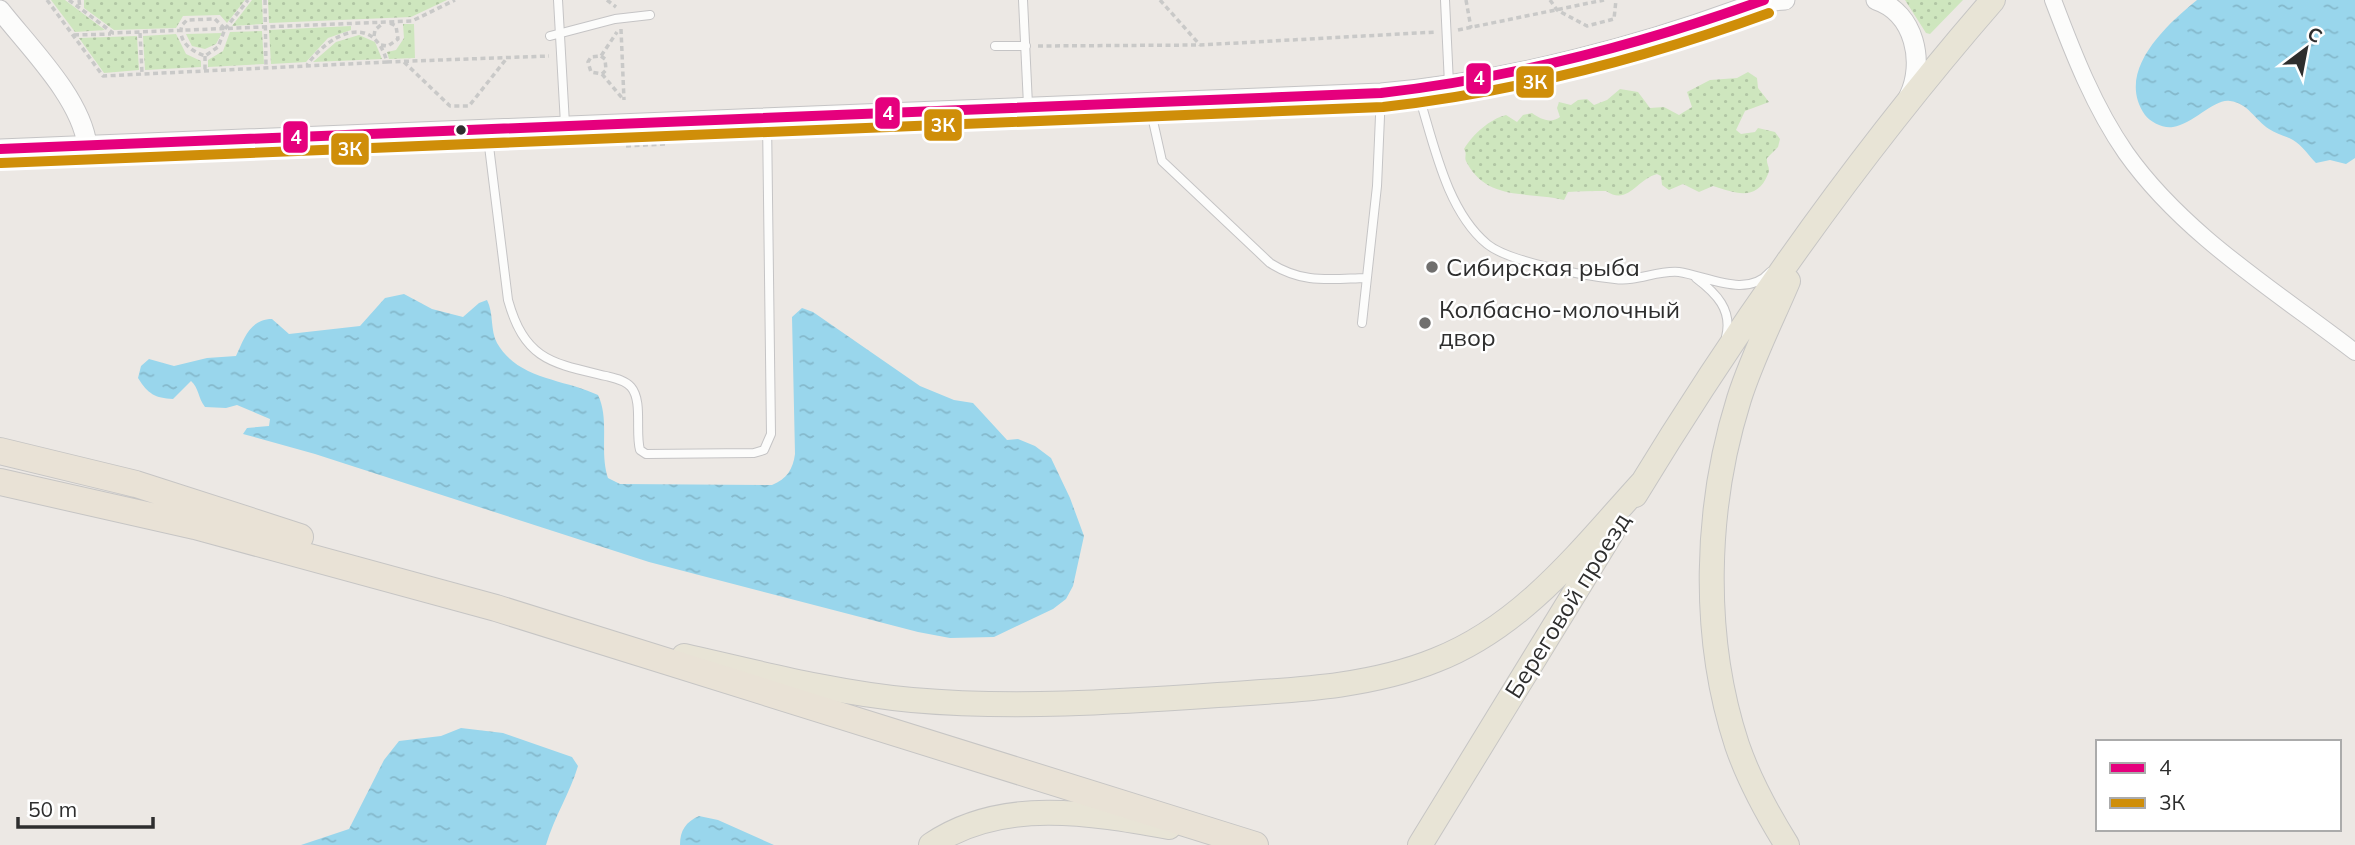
<svg xmlns="http://www.w3.org/2000/svg" width="2355" height="845" font-family="Mulish,sans-serif">
<defs>
<pattern id="green-dots" width="8" height="8" patternUnits="userSpaceOnUse" patternTransform="scale(1.75)"><rect width="8" height="8" fill="#cee6be"/><path d="M2 2h.1M6 6h.1" fill="none" stroke="#b1c6a4" stroke-width="1.8" stroke-linecap="round"/></pattern>
<pattern id="water-ripples" width="26" height="14" patternUnits="userSpaceOnUse" patternTransform="scale(1.75)"><rect width="26" height="14" fill="#99d6ec"/><path d="M2 4q2-2 4 0t4 0M15 11q2-2 4 0t4 0" fill="none" stroke="#84b8cb"/></pattern>
</defs>
<rect width="100%" height="100%" fill="#ece8e4"/>
<path fill="url(#green-dots)" d="M51,0H65L105,30L75,32Z
M84,0H245L227,23L220,15L183,16L176,28L114,30L84,8Z
M252,0H262L263,24L232,26Z
M268,0H447L411,17L269,23Z
M1905,0H1963L1930,34L1926,33Z
M403,24H414L415,58L389,59L387,52L396,50L404,38Z
M351,26V30L328,38L306,62L271,64L269,30Z
M262,31L264,64L208,67V60L223,51L230,32Z
M222,33L216,44L205,49L192,46L186,34Z
M176,34L186,54L201,61V67L145,70L143,36Z
M359,35L375,42L382,59L313,62L336,42Z
M137,36L139,70L104,73L79,38Z
M1748,72L1757,78L1758,88L1769,102L1745,111L1736,130L1741,134L1755,132L1758,128L1775,132L1780,139L1778,147L1767,158C1766,165 1771,168 1768,174C1757,202 1735,193 1713,186L1699,192L1683,184L1669,190L1662,185L1661,176L1657,174C1637,179 1628,206 1606,191C1592,191 1580,191 1568,192L1564,200C1530,191 1488,202 1467,163C1463,157 1468,155 1464,149C1473,134 1490,119 1506,115L1517,122L1523,115L1532,113C1540,119 1551,124 1560,117L1557,108L1559,102L1571,105L1578,100L1587,99L1594,105L1607,100L1620,89L1638,92L1650,108L1664,107L1679,115L1692,107L1687,92L1710,80L1737,78Z"/>
<path fill="url(#water-ripples)" d="M2197,0H2355V158L2346,164L2330,160L2316,163C2309,156 2302,145 2293,140C2286,136 2276,134 2269,129C2255,120 2248,103 2230,101C2215,98 2193,124 2173,127C2164,129 2150,122 2145,115C2115,72 2165,26 2197,0Z
M404,294L432,309L463,317L479,303L487,300C494,314 490,330 497,343C518,380 565,379 598,395C610,420 599,451 608,478L620,484L772,485C787,479 793,469 795,454L792,317L802,308L813,312L920,386L954,400L973,403L1007,440L1018,439L1035,446L1051,458L1070,498L1084,536L1073,586L1066,599L1053,609L994,637L950,638L918,632L649,562L315,454L243,434L247,428L269,426L270,419L237,405L226,408L205,407C198,398 199,388 191,381L173,399C155,398 148,394 138,378L141,366L149,359L174,366L207,358L236,356C244,339 250,319 272,319L289,334L360,326L385,298Z
M461,728L503,733L572,757L578,766C570,793 554,817 546,845H301L349,829L384,760L399,741L441,736Z
M699,816L718,820L774,845H680C680,830 686,822 699,816Z"/>
<g fill="none" stroke-linecap="round" stroke-linejoin="round">
<defs>
<path id="service" d="M558,0L565,124
M1023,0L1028,105
M1445,0L1449,84
M550,36L615,19L650,15
M995,46H1026
M1417,90C1433,139 1445,209 1487,244C1509,262 1585,276 1615,279C1637,282 1657,270 1679,272C1707,276 1747,299 1770,272
M1149,103L1162,161L1270,263C1303,284 1329,279 1366,278
M487,130L508,300C525,360 551,363 606,376C614,378 625,380 631,387C643,401 635,432 640,450L646,454L754,453L764,450L771,434L767,119
M1696,278C1716,293 1733,310 1726,337
M1362,323L1377,186L1381,93"/>
<path id="minor" d="M2053,0C2073,53 2094,107 2126,153C2184,235 2276,291 2355,352"/>
<path id="tertiary" d="M1876,0C1915,13 1925,63 1909,96
M1759,2L1785,0
M0,10C29,47 81,98 87,145
M0,149L1381,93C1507,82 1646,45 1764,0"/>
<path id="primary" d="M1635,495C1741,321 1859,154 1993,0
M684,656C759,673 835,693 912,700C1014,709 1116,702 1218,695C1291,690 1367,688 1436,660C1523,626 1581,550 1642,483
M931,845C1002,797 1091,813 1169,827
M1420,845L1612,532
M1787,845C1767,813 1749,780 1737,745C1701,636 1705,507 1739,399C1752,358 1772,319 1788,281"/>
<path id="trunk" d="M0,451L136,484L300,537
M0,482L195,526L496,608L1255,845"/>
</defs>
<use href="#service" stroke="#c5c4c5" stroke-width="10"/>
<use href="#minor" stroke="#c5c4c5" stroke-width="18"/>
<use href="#tertiary" stroke="#c5c4c5" stroke-width="21"/>
<use href="#primary" stroke="#c6c5c4" stroke-width="26"/>
<use href="#trunk" stroke="#c6c5c4" stroke-width="28"/>
<path stroke="#c9c9c8" stroke-width="3.5" stroke-dasharray="5 3.5" stroke-linecap="butt" d="M47,0L103,76L387,62C373,11 329,34 307,65
M69,0L113,33L412,21L455,0
M79,0L80,8
M265,0L266,67
M607,0L616,7
M1160,0L1200,45
M1466,0L1471,28
M1550,0L1557,10L1587,26L1614,19L1616,0
M215,19L225,29L218,47L205,56C191,51 177,41 182,25L187,20Z
M225,29L248,0
M621,29L624,100
M1458,30L1604,0
M140,33L142,73
M74,35L111,34
M374,36L375,30L382,24
M381,45L388,46L398,39L396,26L390,23
M1038,46L1200,45L1436,32
M205,56V70
M601,56L605,59L606,70L602,74L591,72L588,62L591,57L601,56L617,32
M387,62L549,56
M404,62L450,106H469L507,58
M602,74L623,99
M626,146L665,144"/>
<use href="#service" stroke="#fcfcfb" stroke-width="8"/>
<use href="#minor" stroke="#fcfcfb" stroke-width="16"/>
<use href="#tertiary" stroke="#fcfcfb" stroke-width="19"/>
<use href="#primary" stroke="#e8e4d6" stroke-width="24"/>
<use href="#trunk" stroke="#e9e2d6" stroke-width="26"/>
<defs>
<path id="bus-1" d="M0,149L1381,93C1513,78 1639,45 1764,0"/>
<path id="bus-2" d="M1,163L1383,107C1516,92 1643,59 1769,13"/>
</defs>
<use href="#bus-1" stroke="#fff" stroke-width="16"/>
<use href="#bus-2" stroke="#fff" stroke-width="16"/>
<use href="#bus-1" stroke="#e5007d" stroke-width="10"/>
<use href="#bus-2" stroke="#cf8e09" stroke-width="10"/>
</g>
<circle fill="#2e2e2e" stroke="#fff" stroke-width="2.5" cx="461" cy="130" r="6"/>
<g fill="#706f6e" stroke="#fff" stroke-width="2.5">
<circle cx="1432" cy="267" r="7"/>
<circle cx="1425" cy="323" r="7"/>
</g>
<g text-anchor="middle" dominant-baseline="central" stroke-width="5" stroke-linejoin="round" paint-order="stroke">
<g font-size="24" fill="#2e2e2e" stroke="#fff" text-anchor="start">
<text x="1446" y="267">Сибирская рыба</text>
<text x="1439" y="309">Колбасно-молочный<tspan x="1439" dy="28">двор</tspan></text>
</g>
<g font-size="24" fill="#2e2e2e" stroke="#fff">
<text transform="translate(1567 605) rotate(-58)">Береговой проезд</text>
</g>
</g>
<g stroke="#fff" stroke-width="2.5">
<rect x="1465" y="62" width="27" height="33" rx="7" fill="#e5007d"/>
<rect x="1515" y="65" width="40" height="34" rx="7" fill="#cf8e09"/>
<rect x="874" y="96" width="27" height="34" rx="7" fill="#e5007d"/>
<rect x="923" y="108" width="40" height="34" rx="7" fill="#cf8e09"/>
<rect x="282" y="120" width="27" height="34" rx="7" fill="#e5007d"/>
<rect x="330" y="132" width="40" height="34" rx="7" fill="#cf8e09"/>
</g>
<g font-size="19" text-anchor="middle" font-weight="bold" fill="#fff">
<text x="1479" y="85">4</text>
<text x="1535" y="89">3К</text>
<text x="888" y="120">4</text>
<text x="943" y="132">3К</text>
<text x="296" y="144">4</text>
<text x="350" y="156">3К</text>
</g>
<rect x="2096" y="740" width="245" height="91" fill="#ffffff" stroke="#ababab" stroke-width="2"/>
<rect x="2110" y="763" width="35" height="10" fill="#e5007d" stroke="#ababab" stroke-width="2"/>
<text x="2159" y="775" font-size="21" fill="#2e2e2e">4</text>
<rect x="2110" y="798" width="35" height="10" fill="#cf8e09" stroke="#ababab" stroke-width="2"/>
<text x="2159" y="810" font-size="21" fill="#2e2e2e">3К</text>
<g transform="translate(2306 49) rotate(32)" stroke="#ffffff" stroke-width="5" paint-order="stroke">
<path d="M0-5L12 26L0 18L-12 26Z" fill="#2e2e2e"/>
<text y="-10" font-size="19" font-weight="bold" text-anchor="middle" fill="#2e2e2e">С</text>
</g>
<path d="M18 817v10h135v-10" fill="none" stroke="#2e2e2e" stroke-width="3.5"/>
<text x="28" y="817" font-size="21" fill="#2e2e2e" stroke="#ffffff" stroke-width="5" paint-order="stroke">50 m</text>
</svg>
